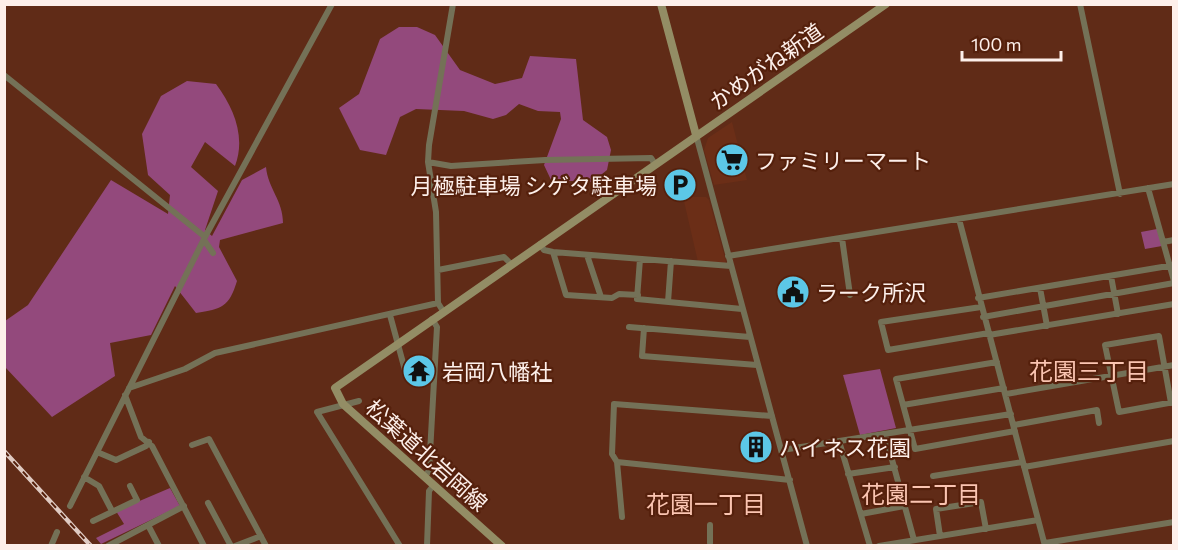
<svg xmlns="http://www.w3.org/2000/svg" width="1178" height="550" font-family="Commissioner,'Noto Sans JP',sans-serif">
<rect width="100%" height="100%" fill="#602b17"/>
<path fill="#6b2e17" d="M732,122L747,180L714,185L704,150L708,138Z
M683,197H706L709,200L726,262L724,264L698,262Z"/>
<path fill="#93497c" d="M399,27H417L435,35L460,70L495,84L522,78L530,56L576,59L583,120L607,137L611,150L607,170L592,182L551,180L544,165L561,119L560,112L538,111L519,104L506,115L493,119L464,111L416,109L400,117L386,155L360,150L339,108L359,94L380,39Z
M187,81L216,84C234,108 246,137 235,166L205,142L191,167L218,191L205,230L212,236L242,180L266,167C268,189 283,200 283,223L220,240L219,247L237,281C229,307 222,309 196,313L175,286L151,335L110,343L115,376L52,417L5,367V321L28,305L111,180L168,214L170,195L148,175L142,134L161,96Z
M1157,229L1162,246L1145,249L1141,232Z
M880,369L896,428L860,435L843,375Z
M170,488L180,506L101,544L96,538L124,524L116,511Z"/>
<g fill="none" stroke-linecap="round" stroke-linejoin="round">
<path stroke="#747157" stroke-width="6" d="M1080,4L1120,194
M4,75L205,237
M696,135L807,546
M428,162L451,166L545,160L651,158L655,164
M1148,188L1174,281
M959,219L1045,546
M842,238L850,295
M204,240L213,253
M1163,242L1174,240
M540,244L544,250L553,252L731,266
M553,252L566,295L612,298L619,294L638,295
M587,255L601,297
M728,256L1174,184
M640,259L637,299L742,309
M438,270L504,257L511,264
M1111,276L1118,314
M1040,288L1047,326
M978,298L1174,265
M668,302L671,261
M981,307L881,322L888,350L989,333
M443,311L438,303L436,212L428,162L429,145L453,4
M390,315L406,374
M983,317L1174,283
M629,327L750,337
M644,328L642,356L757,365
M989,335L1174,304
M997,362L896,379L915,449L1015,431
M129,388L185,369L215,353L438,303
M1006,394L1174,365
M125,395L141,437L152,446L204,546
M359,401L317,412L400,546
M1171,403L1159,336L1105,345L1119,412L1174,402
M903,405L1004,388
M1014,425L1097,410L1099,423
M885,434L914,540
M839,441L870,546
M192,445L209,439L266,546
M782,450L1011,414
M97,452L116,460L146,446L149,442
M617,462L790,480
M1024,467L1174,441
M848,474L895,467
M933,476L1023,462
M84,477L99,486L112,511
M424,477L429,471L437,327L432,319
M208,503L231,546
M70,506L205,237L332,4
M861,514L904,506
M622,517L617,462L612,454L614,404L772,416
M93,521L137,500L130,486
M148,525L159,546
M940,536L936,509L981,502L986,529
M710,543V525
M1045,543L1174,522
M51,546L57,532
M108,546L184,506
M235,546L261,536
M427,546L429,491L433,486
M879,546L1038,520"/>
<path stroke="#938d65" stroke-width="8" d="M661,4L696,135
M502,546L343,404L335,388L886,4"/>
<defs>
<path id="rail" d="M4,451L91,546"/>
</defs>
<use href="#rail" stroke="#dfcac2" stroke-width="4.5"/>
<use href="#rail" stroke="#55200c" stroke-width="2" stroke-dasharray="7" stroke-linecap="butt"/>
</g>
<defs>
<symbol id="supermarket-disc" viewBox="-11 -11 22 22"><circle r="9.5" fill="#5cc7e7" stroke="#55200c"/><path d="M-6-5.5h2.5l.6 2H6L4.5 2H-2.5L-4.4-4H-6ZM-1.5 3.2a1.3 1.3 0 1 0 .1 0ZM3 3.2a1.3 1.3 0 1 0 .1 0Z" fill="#111"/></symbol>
<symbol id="parking-disc" viewBox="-11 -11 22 22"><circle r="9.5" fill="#5cc7e7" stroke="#55200c"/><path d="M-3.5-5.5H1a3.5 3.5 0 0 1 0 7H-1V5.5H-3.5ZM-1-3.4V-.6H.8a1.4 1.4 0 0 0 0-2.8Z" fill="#111"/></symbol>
<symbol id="civic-disc" viewBox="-11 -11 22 22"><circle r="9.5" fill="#5cc7e7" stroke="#55200c"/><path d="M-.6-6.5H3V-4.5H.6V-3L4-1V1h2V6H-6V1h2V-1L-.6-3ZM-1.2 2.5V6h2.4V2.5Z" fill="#111"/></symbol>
<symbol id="temple-disc" viewBox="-11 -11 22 22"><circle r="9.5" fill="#5cc7e7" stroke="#55200c"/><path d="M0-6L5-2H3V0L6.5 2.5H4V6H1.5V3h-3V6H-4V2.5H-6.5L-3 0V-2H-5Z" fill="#111"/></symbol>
<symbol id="building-disc" viewBox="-11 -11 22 22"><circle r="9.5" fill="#5cc7e7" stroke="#55200c"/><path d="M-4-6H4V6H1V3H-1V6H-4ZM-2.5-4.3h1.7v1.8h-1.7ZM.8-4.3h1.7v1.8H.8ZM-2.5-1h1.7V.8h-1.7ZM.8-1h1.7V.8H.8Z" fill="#111"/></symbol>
</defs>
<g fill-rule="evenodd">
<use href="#supermarket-disc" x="713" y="141" width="38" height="38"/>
<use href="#parking-disc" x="661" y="166" width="38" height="38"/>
<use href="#civic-disc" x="774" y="273" width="38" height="38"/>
<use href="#temple-disc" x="400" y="352" width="38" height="38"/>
<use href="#building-disc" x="737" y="428" width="38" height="38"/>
</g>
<g text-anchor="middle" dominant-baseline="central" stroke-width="4.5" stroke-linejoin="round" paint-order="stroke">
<g font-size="22" fill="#fdefea" stroke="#55200c">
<text transform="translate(766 66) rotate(-35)">かめがね新道</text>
<text transform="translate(427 455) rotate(42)">松葉道北岩岡線</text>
</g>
<g font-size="22" fill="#fdefea" stroke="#55200c" text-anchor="start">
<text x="755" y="160">ファミリーマート</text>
<text x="657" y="185" text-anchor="end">月極駐車場 シゲタ駐車場</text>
<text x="816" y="292">ラーク所沢</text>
<text x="442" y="371">岩岡八幡社</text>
<text x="779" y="447">ハイネス花園</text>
</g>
<g font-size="24" fill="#fac4b1" stroke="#55200c">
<text x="1089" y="370">花園三丁目</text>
<text x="921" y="493">花園二丁目</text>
<text x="706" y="503">花園一丁目</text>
</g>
</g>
<rect width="1178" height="550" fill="none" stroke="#fdefea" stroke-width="12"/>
<path d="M962 51v9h99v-9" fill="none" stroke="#fdefea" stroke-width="3"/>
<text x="971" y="51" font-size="18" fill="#fdefea" stroke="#55200c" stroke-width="4.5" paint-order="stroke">100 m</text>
</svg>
